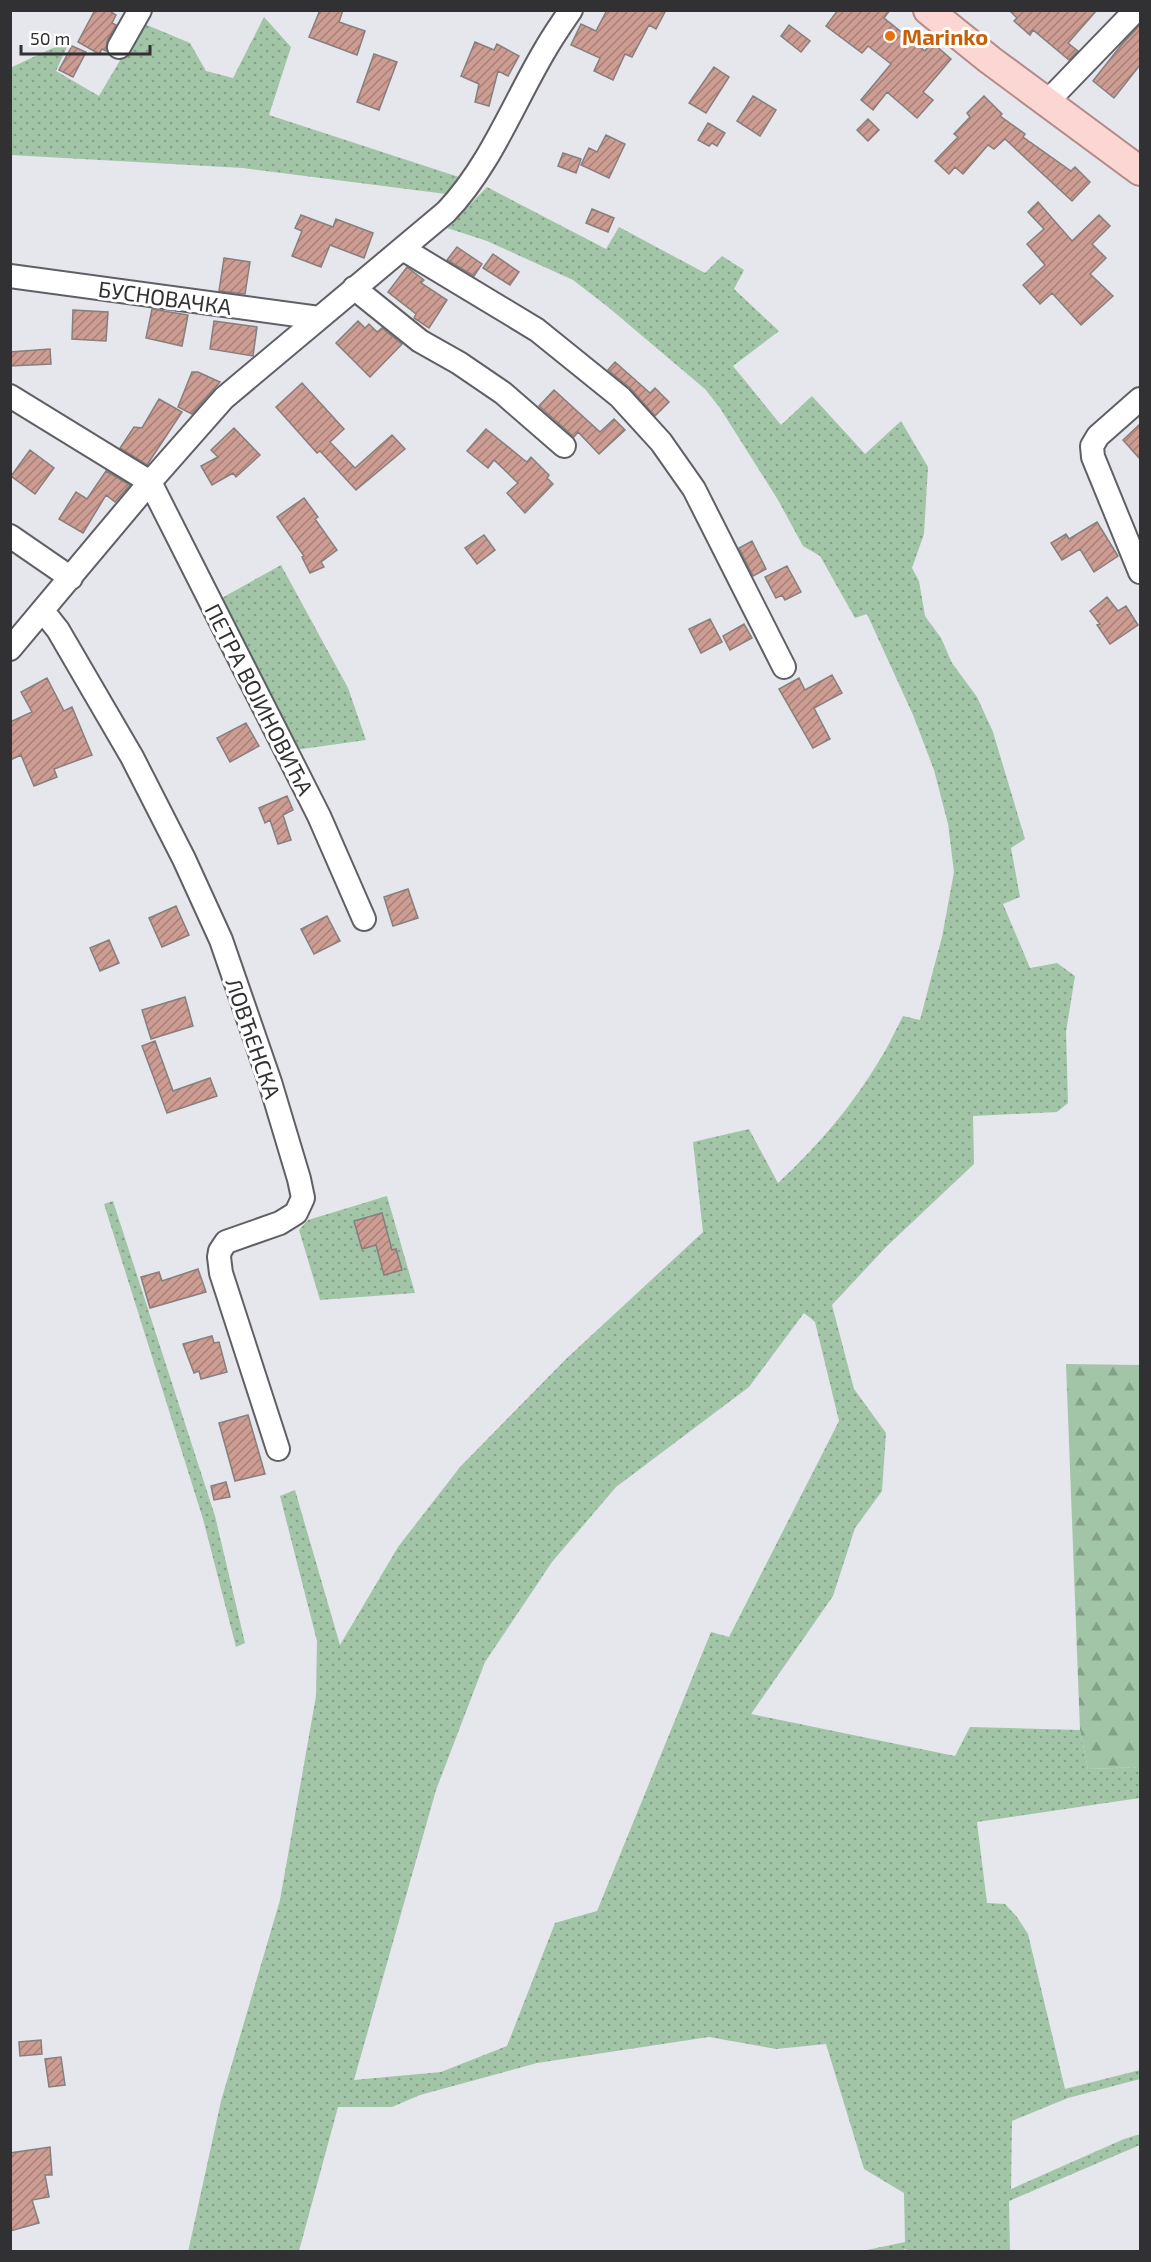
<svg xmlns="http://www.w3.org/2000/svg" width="1151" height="2262" font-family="'Exo 2',sans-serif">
<defs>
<pattern id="grass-dots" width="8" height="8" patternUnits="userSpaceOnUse" patternTransform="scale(1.5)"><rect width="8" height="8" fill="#a2c5a7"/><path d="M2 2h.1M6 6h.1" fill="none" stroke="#85a189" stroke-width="1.8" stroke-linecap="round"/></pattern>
<pattern id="forest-firs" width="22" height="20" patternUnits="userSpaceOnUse" patternTransform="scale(1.5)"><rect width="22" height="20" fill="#a2c5a7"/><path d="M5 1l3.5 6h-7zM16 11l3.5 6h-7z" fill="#85a189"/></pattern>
<pattern id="building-hatch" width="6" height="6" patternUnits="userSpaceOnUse" patternTransform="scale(1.5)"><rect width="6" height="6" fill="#cd9c92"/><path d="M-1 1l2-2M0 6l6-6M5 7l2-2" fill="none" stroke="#a78078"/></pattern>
</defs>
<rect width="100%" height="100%" fill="#e6e6ed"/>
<path fill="url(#grass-dots)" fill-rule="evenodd" d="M264,17L291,47L269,115L465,179L454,195L243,168L11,155L10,68L70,40L56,71L99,96L142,23L190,43L206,71L233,78Z
M487,187L606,249L619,227L705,273L722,256L744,270L734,289L779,331L733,366L781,425L812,396L865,454L901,421L928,467L924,534L912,568L919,581L925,616L941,638L952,663L977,697L993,732L1025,839L1011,848L1020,897L1003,904L1030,968L1057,963L1075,976L1066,1032L1068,1103L1057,1112L973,1116L974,1164L886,1247L832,1305L854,1389L886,1433L882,1491L855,1528L833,1596L751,1714L955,1756L970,1727L1080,1730L1088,1769L1140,1767V1798L977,1822L987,1903L1005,1904L1017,1917L1028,1934L1065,2089L1140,2070V2079L1068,2098L1012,2121L1011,2189L1124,2139L1140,2134V2145L1009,2201L1010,2251L907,2252L906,2249L897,2252L862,2251L905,2242L904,2193L864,2169L826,2044L776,2049L709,2037L537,2063L420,2095L392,2107H338L299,2251L188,2252L221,2101L280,1900L316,1696L317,1641L280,1496L295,1490L340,1645L398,1547L460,1467L566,1359L703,1232L693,1142L749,1129L778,1183C817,1147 852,1106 879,1061C888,1047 895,1031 903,1016L920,1020L942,937L954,872L948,824L934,770L913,715L867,614L855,618L820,556L803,546L778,500L720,408L705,389L608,307L573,280L487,241L447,228ZM804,1313L815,1322L839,1421L729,1637L711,1632L597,1911L555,1923L507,2046L441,2072L354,2080L436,1790L485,1662L552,1562L616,1487L749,1387Z
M281,565L348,688L366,740L295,750L220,599Z
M387,1196L415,1293L320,1300L299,1230L308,1220Z
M113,1201L215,1516L245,1643L236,1647L203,1519L104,1204Z"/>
<path fill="url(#forest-firs)" d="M1066,1364L1140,1365V1767L1088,1769L1080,1730Z"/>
<path fill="url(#building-hatch)" stroke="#867f7d" stroke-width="1.5" d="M95,10H108L116,15L112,23L116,25L107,41L106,51L102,49L99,54L78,42Z
M320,10H343L339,22L365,31L357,55L309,37Z
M607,10H666L656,29L649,25L632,57L625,54L613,80L594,71L600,58L571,45L581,24L596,31Z
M838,10H890L884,18L925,51L932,42L951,59L923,92L933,100L917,118L887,92L873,110L861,100L891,64L868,46L862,53L826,26Z
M1009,10H1097L1068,43L1078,51L1069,60L1033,30L1030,35L1014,21L1017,18Z
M789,25L810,41L801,52L781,36Z
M1140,25V65L1114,98L1093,81L1122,44Z
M475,42L494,50L497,44L519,56L508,76L498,71L489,106L475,102L479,84L461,76Z
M72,46L86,52L73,77L59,70Z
M374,54L397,62L379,110L357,102Z
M714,67L729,77L706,113L689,103Z
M753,96L776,110L760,136L737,121Z
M984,96L1002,114L1000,116L1025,134L1023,137L1071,171L1075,167L1090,182L1072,201L1005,139L994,149L988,145L963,174L955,167L949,174L935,161L958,137L954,134L970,117L967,113Z
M868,119L879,130L868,141L857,130Z
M708,123L725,133L717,146L712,143L709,146L698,140Z
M606,135L625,144L609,178L581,165L589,148L597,152Z
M563,153L581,159L576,173L558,166Z
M1038,202L1072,241L1099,215L1110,226L1092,244L1106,258L1090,274L1113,296L1081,325L1052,293L1040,304L1023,285L1045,265L1027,244L1044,229L1028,212Z
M592,209L614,218L608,232L586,223Z
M301,215L333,227L336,219L373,233L364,258L330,245L321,267L292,256L302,231L295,228Z
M457,247L482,264L474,276L447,260Z
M493,254L519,272L510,285L483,268Z
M224,258L250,262L245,294L219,291Z
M407,267L424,280L421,283L447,300L429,328L414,318L416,314L388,292Z
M152,309L188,315L182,346L146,338Z
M73,310L108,312L106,341L72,339Z
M214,321L257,327L253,356L210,349Z
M358,321L365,328L369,324L377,332L382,328L402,344L370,377L336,343Z
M50,349L51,364L10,366V352Z
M615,362L650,393L655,388L669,402L655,416L630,388L608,370Z
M192,372H198L220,382L192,414L178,407Z
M302,383L344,429L330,442L355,468L392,435L405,449L356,490L320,451L317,453L276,407Z
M554,390L600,432L614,419L625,430L599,454L578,432L574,437L539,406Z
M159,399L182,412L147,465L120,448L134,427L142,428Z
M1140,424V459L1123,440Z
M234,428L260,455L236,477L233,473L212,485L201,466L218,457L211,450Z
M486,429L523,459L527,462L531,457L549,475L547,478L553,484L525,513L507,493L518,483L494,460L488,468L467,451Z
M30,450L54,468L35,494L11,476Z
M106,471L130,485L115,502L106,495L83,533L59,519L76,492L87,499Z
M304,498L318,517L315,519L337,550L321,562L324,567L310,573L302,557L304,556L277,517Z
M1097,522L1118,556L1094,572L1080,549L1062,560L1051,543L1066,534L1069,539Z
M484,535L495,550L477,564L465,548Z
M752,541L766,569L753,576L739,548Z
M787,566L801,592L785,600L782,595L776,598L765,577Z
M1107,597L1118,611L1126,606L1138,625L1110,644L1097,625L1100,624L1090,611Z
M710,619L722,642L701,653L689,629Z
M744,624L752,638L730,650L723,636Z
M832,675L842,693L814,708L830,739L813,748L779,689L799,678L805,690Z
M47,678L64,711L72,707L92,755L54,769L57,777L34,786L21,755L10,760V722L32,712L21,692Z
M246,723L259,746L230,762L217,738Z
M287,796L293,810L283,815L291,840L278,844L270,820L265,823L259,808Z
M408,889L418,918L393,926L384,897Z
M176,906L189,935L162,947L149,918Z
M327,916L340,941L314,954L301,929Z
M109,940L119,963L100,971L90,948Z
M185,997L193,1026L151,1039L142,1010Z
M155,1041L173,1091L210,1078L217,1096L167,1113L142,1046Z
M382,1213L392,1250L396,1249L402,1270L384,1275L376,1245L362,1249L354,1221Z
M198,1269L206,1292L150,1308L141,1277L159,1272L162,1281Z
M212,1336L214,1343L219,1342L227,1372L201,1379L199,1371L194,1373L183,1344Z
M248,1415L265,1474L235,1481L219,1423Z
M226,1482L230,1497L214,1500L211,1486Z
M41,2040L42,2054L20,2056L19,2042Z
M61,2057L65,2085L49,2087L45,2059Z
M50,2147L52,2175H45L49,2197L32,2200L39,2223L10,2231V2153Z"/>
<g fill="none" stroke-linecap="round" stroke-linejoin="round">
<defs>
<path id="minor" d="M119,47L140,10
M1047,102L1136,10
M403,249L537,330L620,397L661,442L694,489L784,667
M10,276L319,318
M354,288L420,341L459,363L503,393L564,446
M10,396L150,482L319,816L364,919
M1140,399L1098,436L1092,446L1093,457L1140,572
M10,536L71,578
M43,611L58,630L132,757L184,859L221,940L270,1082L299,1179L303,1198L296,1213L280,1223L226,1242L220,1251L219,1257L221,1273L278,1449
M10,649L150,482L224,398L446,212C490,166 513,104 545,50C553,36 562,23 571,10"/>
<path id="major" d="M928,10L990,60L1140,171"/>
</defs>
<use href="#minor" stroke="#5f5f65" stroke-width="26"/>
<use href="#major" stroke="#b38a88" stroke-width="32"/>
<use href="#minor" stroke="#fff" stroke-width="22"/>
<use href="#major" stroke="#fbd6d3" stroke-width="28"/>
</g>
<circle fill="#e8710a" stroke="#fff" stroke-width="2" cx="890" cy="36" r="6"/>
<g text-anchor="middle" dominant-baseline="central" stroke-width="6" stroke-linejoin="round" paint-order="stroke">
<g font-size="22" font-weight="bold" fill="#c56008" stroke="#fff" text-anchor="start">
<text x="902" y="36">Marinko</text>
</g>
<g font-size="22" fill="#313133" stroke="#fff">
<text transform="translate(165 297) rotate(8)">БУСНОВАЧКА</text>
<text transform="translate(260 699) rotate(63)">ПЕТРА ВОЈИНОВИЋА</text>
<text transform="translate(254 1038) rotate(71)">ЛОВЋЕНСКА</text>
</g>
</g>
<rect width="1151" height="2262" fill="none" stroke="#313133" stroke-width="24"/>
<path d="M21 45v9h129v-9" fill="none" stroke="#313133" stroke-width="3"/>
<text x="30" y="45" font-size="18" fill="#313133" stroke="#ffffff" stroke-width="4.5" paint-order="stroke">50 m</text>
</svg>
